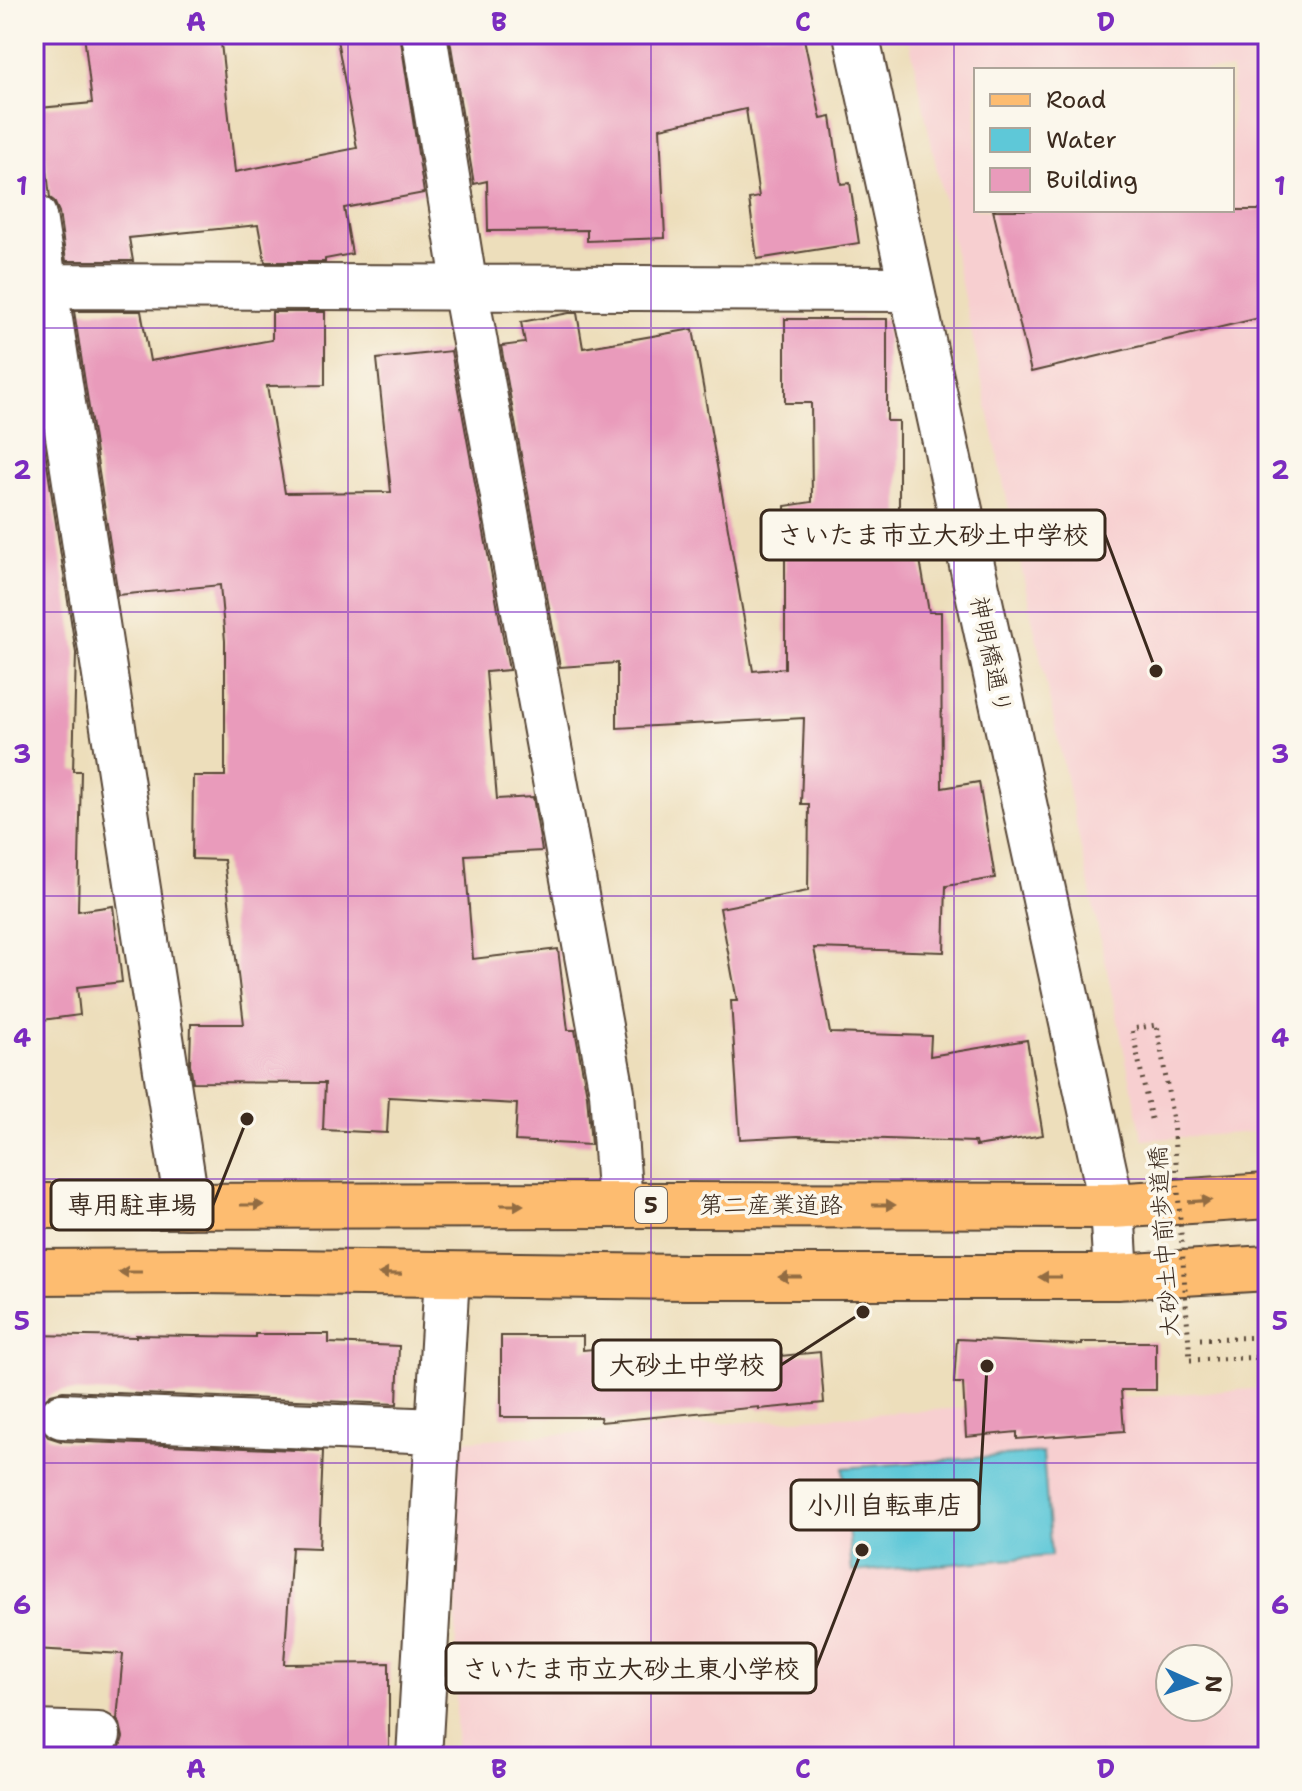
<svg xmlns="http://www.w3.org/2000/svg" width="1302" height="1791" font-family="'Shantell Sans','Klee One',sans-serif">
<rect width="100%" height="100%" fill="#fbf7ec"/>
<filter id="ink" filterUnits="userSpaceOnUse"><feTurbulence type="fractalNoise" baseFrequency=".0125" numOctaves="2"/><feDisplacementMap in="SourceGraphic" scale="16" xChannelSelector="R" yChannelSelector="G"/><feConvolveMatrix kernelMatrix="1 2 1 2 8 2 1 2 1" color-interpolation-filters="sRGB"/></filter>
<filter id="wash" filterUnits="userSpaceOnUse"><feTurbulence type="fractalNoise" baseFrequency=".006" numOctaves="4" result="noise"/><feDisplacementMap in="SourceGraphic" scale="32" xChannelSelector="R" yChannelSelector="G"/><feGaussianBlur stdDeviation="1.8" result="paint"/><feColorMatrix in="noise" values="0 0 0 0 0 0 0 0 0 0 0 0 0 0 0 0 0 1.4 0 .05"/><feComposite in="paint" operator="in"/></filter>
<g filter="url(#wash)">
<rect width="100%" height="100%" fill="#eddebb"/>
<path fill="#f7cfd0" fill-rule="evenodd" d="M908,34H1268V1131L1143,1140ZM976,70H1232V210H976Z
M1268,1388V1757H456V1441ZM1170,1659H1218V1707H1170Z"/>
<path fill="#5ec8d8" stroke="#4c797b" stroke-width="2" d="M1043,1453L1051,1556L852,1572L843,1468Z"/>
<g id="blocks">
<path fill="#e99bbb" d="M84,34H220L235,172L357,148L336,34H400L424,193L344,208L352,254L325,259V262H265L258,225L129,238L133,261H66L59,212L54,201L50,198L40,108L92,103Z
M449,34H803L821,119L831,117L841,184L850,183L859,243L757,259L749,199L759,197L746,109L660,128L665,238L587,241V230L488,231L487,181L474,184Z
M993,210H1268V316L1031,372Z
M74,311H141L150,361L272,340V312H325V385L267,386L285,493L391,492L377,359L451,351L509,670L486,672L497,799L533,797L542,851L465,855L473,959L558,949L568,1030H575L587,1095L591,1145L515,1141L517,1104L389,1097L387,1133L323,1130L325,1083L193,1082L190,1064L191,1024H244L224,860L192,859L193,776H225V641L220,585L118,595Z
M569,313H577L583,348L693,329L753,671L785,668V506L812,502L811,403H785V319H887V421H899V521L913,519L929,612H941L942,788L979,782L995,878L946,886L944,952L814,948L830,1033L931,1036L930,1056L1027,1040L1043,1135L976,1146L975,1142L798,1136L740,1139L731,1001H737L720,908L808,891L809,804H801L804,718L617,728V663L560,667L501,346L525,343L521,322Z
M34,380L76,653L73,771H81L78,911L113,906L122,982L77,987L80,1015L34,1021Z
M255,1334H329V1343L399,1346L397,1404L63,1391L51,1394L41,1402L37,1414L40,1427L48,1437L61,1441L323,1451L319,1548L292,1547L284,1664L389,1663V1757H113L114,1754L120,1747L123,1737L120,1724L117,1720L123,1654L34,1649V1335L136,1337V1335L255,1337Z
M501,1336H583V1350L661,1343L662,1354L749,1346L750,1359L820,1352L824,1403L759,1409V1407L601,1422L600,1417H501Z
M957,1339L1082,1345V1342H1156V1390H1121L1124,1431L1017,1439V1432L966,1437L963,1383H954Z"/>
</g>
</g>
<g filter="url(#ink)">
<use href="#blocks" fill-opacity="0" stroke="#564536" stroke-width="2"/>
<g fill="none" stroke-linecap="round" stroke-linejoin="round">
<defs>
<path id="minor" d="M424,34L465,288L612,1092L620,1205
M856,34L1112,1206L1116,1277
M34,216L187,1206
M34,286L911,289
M62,1416L438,1431
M34,1733L98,1735
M419,1757L447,1275"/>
<path id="major" d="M34,1206L684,1205L1112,1206L1268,1196
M34,1272L197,1271L687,1277H1116L1268,1268"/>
</defs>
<use href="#minor" stroke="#564536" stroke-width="48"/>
<use href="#major" stroke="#564536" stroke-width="48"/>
<path stroke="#564536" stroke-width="5" stroke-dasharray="2 6" stroke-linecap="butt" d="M1151,1119L1132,1029L1157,1025L1173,1121
M1200,1339L1268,1337
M1190,1360L1268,1357"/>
<use href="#minor" stroke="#fff" stroke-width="44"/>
<use href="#major" stroke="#fdbc70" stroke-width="44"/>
<path stroke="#564536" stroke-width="5" stroke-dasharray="2 6" stroke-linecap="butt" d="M1173,1121L1190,1360"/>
</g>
<defs><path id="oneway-solid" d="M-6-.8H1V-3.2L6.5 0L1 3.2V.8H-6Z" transform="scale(2)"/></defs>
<g fill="#926c43">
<use href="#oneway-solid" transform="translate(1200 1201) rotate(-4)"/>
<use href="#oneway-solid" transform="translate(252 1205)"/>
<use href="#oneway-solid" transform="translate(512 1205)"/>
<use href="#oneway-solid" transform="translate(884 1205)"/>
<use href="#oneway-solid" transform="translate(130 1272) rotate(180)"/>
<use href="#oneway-solid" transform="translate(390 1274) rotate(-179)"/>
<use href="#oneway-solid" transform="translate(790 1277) rotate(180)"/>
<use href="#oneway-solid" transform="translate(1050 1277) rotate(180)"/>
</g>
</g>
<path fill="none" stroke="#7b2cbf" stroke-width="2" stroke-opacity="0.55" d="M348,34V1757M651,34V1757M954,34V1757M34,328H1268M34,612H1268M34,896H1268M34,1179H1268M34,1463H1268"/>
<g text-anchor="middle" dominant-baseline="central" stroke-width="7" stroke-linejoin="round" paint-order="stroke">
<rect fill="#fbf7ec" stroke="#75685c" stroke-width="2" x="635" y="1187" width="32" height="36" rx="6"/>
<g font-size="22" font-weight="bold" fill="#3b2a1e">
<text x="651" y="1205">5</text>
</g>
<g font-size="24" fill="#3b2a1e" stroke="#fbf7ec">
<text transform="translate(991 655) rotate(78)">神明橋通り</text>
<text x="771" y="1205">第二産業道路</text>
<text transform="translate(1164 1242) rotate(-94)">大砂土中前歩道橋</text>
</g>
</g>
<path fill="none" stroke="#3b2a1e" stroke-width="3" d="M1156 671L1105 535M247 1119L213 1205M863 1312L781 1365M987 1366L979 1505M862 1550L816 1668"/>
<g fill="#3b2a1e" stroke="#fbf7ec" stroke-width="3">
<circle cx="1156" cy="671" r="8"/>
<circle cx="247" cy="1119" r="8"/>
<circle cx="863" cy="1312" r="8"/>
<circle cx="987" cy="1366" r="8"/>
<circle cx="862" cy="1550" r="8"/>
</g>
<g fill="#fbf7ec" stroke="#3b2a1e" stroke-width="3">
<rect x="761" y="510" width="344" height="50" rx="8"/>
<rect x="51" y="1180" width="162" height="50" rx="8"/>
<rect x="593" y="1340" width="188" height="50" rx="8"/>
<rect x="791" y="1480" width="188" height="50" rx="8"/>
<rect x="446" y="1643" width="370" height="50" rx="8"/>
</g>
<g font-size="26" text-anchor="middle" font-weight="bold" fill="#3b2a1e">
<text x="933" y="544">さいたま市立大砂土中学校</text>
<text x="132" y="1214">専用駐車場</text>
<text x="687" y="1374">大砂土中学校</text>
<text x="885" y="1514">小川自転車店</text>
<text x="631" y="1678">さいたま市立大砂土東小学校</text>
</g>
<rect width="1302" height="1791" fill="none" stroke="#fbf7ec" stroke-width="88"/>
<rect x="974" y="68" width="260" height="144" fill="#fbf7ec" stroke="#aea59a" stroke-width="2"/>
<rect x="990" y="94" width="40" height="12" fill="#fdbc70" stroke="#aea59a" stroke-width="2"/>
<text x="1046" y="108" font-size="24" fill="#3b2a1e">Road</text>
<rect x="990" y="128" width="40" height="24" fill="#5ec8d8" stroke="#aea59a" stroke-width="2"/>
<text x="1046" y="148" font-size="24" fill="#3b2a1e">Water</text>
<rect x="990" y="168" width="40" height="24" fill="#e99bbb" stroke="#aea59a" stroke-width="2"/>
<text x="1046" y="188" font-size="24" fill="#3b2a1e">Building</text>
<g transform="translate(1194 1683) rotate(93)"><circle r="38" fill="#fbf7ec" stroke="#aea59a" stroke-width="2"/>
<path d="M0-6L14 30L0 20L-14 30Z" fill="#1f6fb2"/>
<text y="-12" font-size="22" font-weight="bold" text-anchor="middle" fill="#3b2a1e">N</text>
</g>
<rect x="44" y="44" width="1214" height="1703" fill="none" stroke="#7b2cbf" stroke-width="3"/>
<g font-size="26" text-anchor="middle" font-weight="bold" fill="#7b2cbf">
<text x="196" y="31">A</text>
<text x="499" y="31">B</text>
<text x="803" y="31">C</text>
<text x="1106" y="31">D</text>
<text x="22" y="195">1</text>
<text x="1280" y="195">1</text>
<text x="22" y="479">2</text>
<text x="1280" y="479">2</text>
<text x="22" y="763">3</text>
<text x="1280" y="763">3</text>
<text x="22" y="1047">4</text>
<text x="1280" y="1047">4</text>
<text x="22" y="1330">5</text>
<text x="1280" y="1330">5</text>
<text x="22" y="1614">6</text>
<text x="1280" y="1614">6</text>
<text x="196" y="1778">A</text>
<text x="499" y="1778">B</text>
<text x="803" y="1778">C</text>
<text x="1106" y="1778">D</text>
</g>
</svg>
